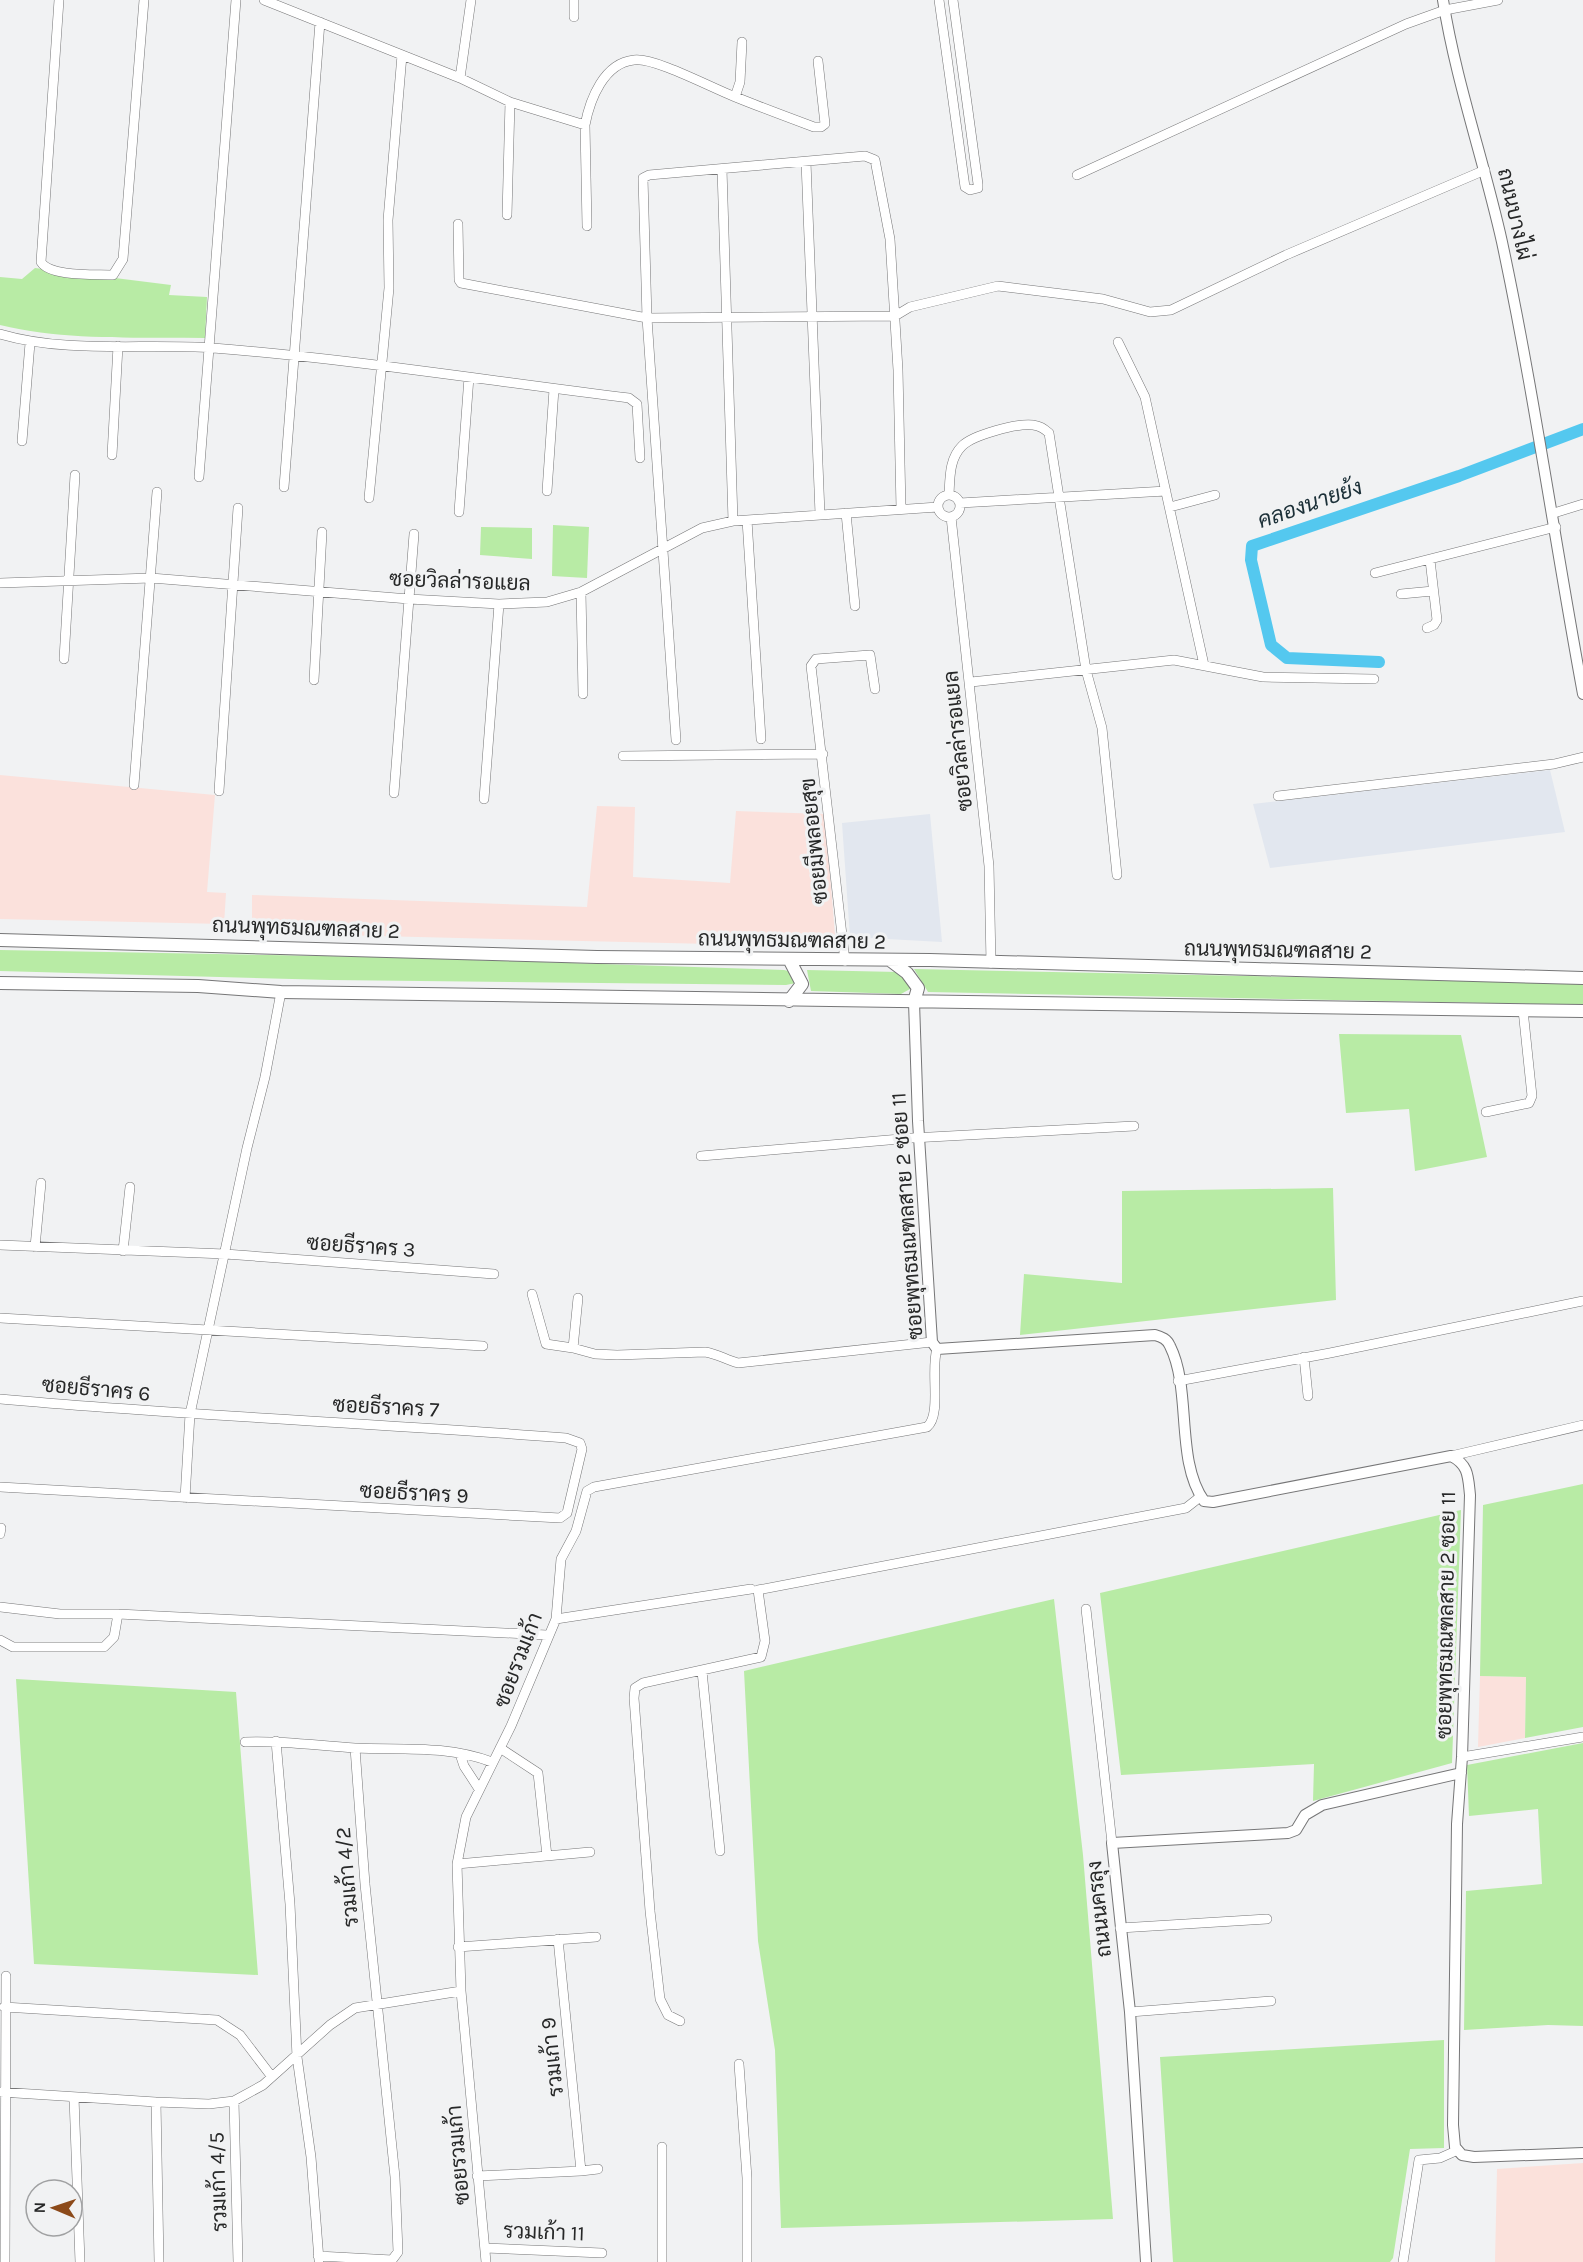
<svg xmlns="http://www.w3.org/2000/svg" width="1583" height="2262" font-family="Karla,Sarabun,sans-serif">
<rect width="100%" height="100%" fill="#f1f2f3"/>
<path fill="#fbe1dc" d="M0,775L215,795L207,892L226,893L224,924L0,919Z
M597,806L635,807L633,877L730,883L736,811L825,814L836,947L252,933V895L587,907Z
M1480,1676L1526,1677L1525,1738L1478,1747Z"/>
<path fill="#e2e7ef" d="M1550,770L1565,832L1270,868L1253,804Z
M930,814L942,942L850,937L842,823Z"/>
<path fill="#fbe1db" d="M1583,2163V2262H1495L1497,2169Z"/>
<path fill="#b8eba5" d="M35,268L171,285L169,295L207,297L205,338C137,337 67,341 0,325V277L22,279Z
M553,525L589,527L587,578L552,576Z
M481,527L532,528V559L480,555Z
M0,950L380,957L784,970L793,972L796,983L786,985L330,980L0,971Z
M914,969L1583,983V1005L928,992Z
M807,970L898,972L910,983V989L901,994L811,991Z
M1339,1034L1461,1035L1487,1157L1415,1171L1409,1109L1346,1113Z
M1333,1188L1336,1300L1020,1335L1024,1274L1122,1283V1191Z
M1583,1484V1727L1525,1738L1526,1677L1480,1676L1483,1505Z
M1461,1510L1452,1763L1313,1801L1314,1764L1121,1775L1100,1593Z
M1054,1599L1083,1855L1113,2219L781,2228L775,2050L758,1941L744,1671Z
M16,1679L236,1692L258,1975L34,1964Z
M1583,1743V2026L1548,2025L1464,2030L1466,1891L1542,1884L1538,1809L1469,1816L1467,1765Z
M1444,2040V2148L1410,2149L1393,2258L1390,2262H1173L1160,2057Z"/>
<g fill="none" stroke-linecap="round" stroke-linejoin="round">
<path stroke="#54c8ef" stroke-width="12" d="M1379,662L1287,658L1271,645L1251,560L1252,546L1459,476L1583,429"/>
<defs>
<path id="minor" d="M59,0L41,262C50,277 96,274 113,275L123,259L144,0
M264,0L460,78L510,102L585,125
M939,0L965,187L970,190L978,188V184L953,0
M574,17V0
M460,78L471,0
M735,97L740,82L742,42
M806,162L820,514
M722,169L733,521
M1077,175L1406,24L1445,10L1498,0
M507,215L510,102
M458,224L459,280L461,283L647,318L895,316L910,307L998,286L1103,299L1150,312L1171,310L1286,255L1485,170
M587,226L585,125C590,99 604,63 634,60C654,57 712,88 733,96C760,107 787,117 814,127H821L825,124L818,61
M0,334C68,354 143,343 213,348C352,359 490,381 629,398L637,404L640,458
M1118,342L1145,397L1204,665
M22,441L30,343
M112,455L118,346
M199,477L236,0
M284,487L320,22
M547,491L554,389
M938 506a11 11 0 1 1 22 0a11 11 0 1 1-22 0Z
M949,495C950,478 949,459 962,446C973,435 1017,423 1033,425C1040,426 1043,428 1049,433L1086,670L1102,728L1117,875
M369,498L389,288L388,220L402,55
M960,503L1166,491
M1170,507L1215,495
M459,512L469,377
M846,513L855,606
M1554,513L1583,504
M951,517L989,866L991,963
M747,520L761,739
M1375,573L1556,527
M0,583L151,578L409,599L499,604L547,602L581,592L702,528L733,521L938,507
M581,592L583,694
M1401,594L1433,591
M1427,628L1434,625L1437,620L1430,560
M64,659L75,475
M314,680L322,532
M971,682L1174,660L1263,677L1374,679
M676,740L647,318L643,178L649,175L865,156L875,160L890,239L898,370L901,509
M623,756L823,754
M134,785L157,492
M219,791L238,508
M394,793L414,534
M1278,796L1554,764L1583,757
M484,799L499,604
M845,961L811,666L816,659L870,655L875,689
M1486,1112L1529,1103L1532,1096L1523,1010
M701,1156L912,1138L1134,1126
M0,1245L225,1254L494,1274
M35,1247L41,1183
M123,1251L130,1187
M532,1294L546,1344L573,1348
M578,1298L573,1348L595,1354L617,1355L705,1352C718,1354 726,1360 738,1363L932,1342
M0,1318L483,1346
M1304,1357L1308,1396
M1178,1381L1330,1353L1583,1301
M0,1399C188,1416 378,1423 566,1438L580,1443L582,1449L567,1513L560,1518L0,1487
M1451,1456L1583,1425
M185,1498L190,1414L247,1148L265,1077L281,992
M0,1534L1,1528
M0,1607L60,1614H118L547,1635
M1086,1609L1112,1843
M556,1619L751,1589
M0,1640L13,1647H104L114,1637L118,1614
M702,1671L720,1851
M276,1741L290,1904L297,2057L311,2157L319,2260
M245,1742C282,1740 318,1746 355,1748C403,1750 446,1745 492,1762
M500,1748L538,1773L547,1856
M460,1754L464,1766L479,1789
M1462,1757L1583,1737
M457,1864L590,1852
M1120,1928L1267,1919
M458,1947L596,1937
M4,2007L217,2020L240,2035L272,2077
M1130,2012L1271,2001
M680,2021L668,2015L660,1999L650,1911L634,1698L635,1688L643,1683L761,1657L765,1641L758,1590L1186,1508L1200,1497
M739,2064L747,2178V2262
M0,2092L156,2102L209,2104L234,2101L263,2085L330,2025L355,2008L461,1991
M74,2097L80,2262
M234,2101L238,2262
M156,2102L159,2262
M581,2171L598,2169
M477,2176L581,2171L558,1939
M485,2248L602,2253
M318,2256L392,2260L398,2252L395,2177L365,1884L355,1748
M5,2262L6,1976
M486,2262L461,1991L457,1864L466,1817L511,1726L556,1619L561,1559L576,1531L587,1491L594,1487L927,1427C942,1415 930,1369 937,1349
M662,2262V2147
M1403,2262L1419,2160L1440,2158L1458,2150"/>
<path id="tertiary" d="M1443,0C1456,82 1484,161 1502,242C1534,392 1555,543 1583,694
M914,1002L918,1121L932,1342L937,1349L1155,1335C1162,1337 1167,1339 1170,1346C1192,1390 1175,1460 1204,1501L1213,1502L1451,1456C1469,1465 1468,1477 1470,1495L1462,1757L1457,1824L1453,2125L1455,2147L1462,2155L1474,2157L1583,2153
M1146,2262L1130,2012L1112,1843L1288,1833L1296,1830L1305,1815L1322,1805L1461,1773"/>
<path id="secondary" d="M0,940L597,957L930,960L1583,978
M891,961L907,973L918,988L914,1002
M0,983L198,986L281,992L1583,1011
M789,1001L802,984L790,961"/>
</defs>
<use href="#minor" stroke="#767677" stroke-width="10"/>
<use href="#tertiary" stroke="#767677" stroke-width="12"/>
<use href="#secondary" stroke="#767677" stroke-width="14"/>
<use href="#minor" stroke="#fff" stroke-width="9"/>
<use href="#tertiary" stroke="#fff" stroke-width="10"/>
<use href="#secondary" stroke="#fff" stroke-width="12"/>
</g>
<g text-anchor="middle" dominant-baseline="central" stroke-width="6" stroke-linejoin="round" paint-order="stroke">
<g font-size="21" fill="#272828" stroke="#f1f2f3">
<text transform="translate(1515 214) rotate(77)">ถนนบางไผ่</text>
<text transform="translate(460 581) rotate(2)">ซอยวิลล่ารอแยล</text>
<text transform="translate(958 741) rotate(-96)">ซอยวิลล่ารอแยล</text>
<text transform="translate(814 841) rotate(-96)">ซอยมีพลอยสุข</text>
<text transform="translate(306 928) rotate(2)">ถนนพุทธมณฑลสาย 2</text>
<text transform="translate(792 940) rotate(1)">ถนนพุทธมณฑลสาย 2</text>
<text transform="translate(1278 950) rotate(1)">ถนนพุทธมณฑลสาย 2</text>
<text transform="translate(907 1216) rotate(-94)">ซอยพุทธมณฑลสาย 2 ซอย 11</text>
<text transform="translate(361 1246) rotate(4)">ซอยธีราคร 3</text>
<text transform="translate(96 1389) rotate(5)">ซอยธีราคร 6</text>
<text transform="translate(386 1407) rotate(3)">ซอยธีราคร 7</text>
<text transform="translate(414 1493) rotate(3)">ซอยธีราคร 9</text>
<text transform="translate(1446 1615) rotate(-89)">ซอยพุทธมณฑลสาย 2 ซอย 11</text>
<text transform="translate(518 1660) rotate(-69)">ซอยรวมเก้า</text>
<text transform="translate(347 1877) rotate(-95)">รวมเก้า 4/2</text>
<text transform="translate(1099 1909) rotate(-96)">ถนนนครลุง</text>
<text transform="translate(552 2057) rotate(-96)">รวมเก้า 9</text>
<text transform="translate(458 2155) rotate(-95)">ซอยรวมเก้า</text>
<text transform="translate(218 2182) rotate(-92)">รวมเก้า 4/5</text>
<text transform="translate(544 2232) rotate(2)">รวมเก้า 11</text>
</g>
<g font-size="22" font-style="italic" fill="#1c3038" stroke="#f1f2f3">
<text transform="translate(1310 504) rotate(-19)">คลองนายย้ง</text>
</g>
</g>
<g transform="translate(54 2208) rotate(272)"><circle r="28" fill="#f1f2f3" stroke="#a0a1a2" stroke-width="1.5"/>
<path d="M0-4.5L10 22L0 15L-10 22Z" fill="#8c4a1a"/>
<text y="-9" font-size="16" font-weight="bold" text-anchor="middle" fill="#272828">N</text>
</g>
</svg>
